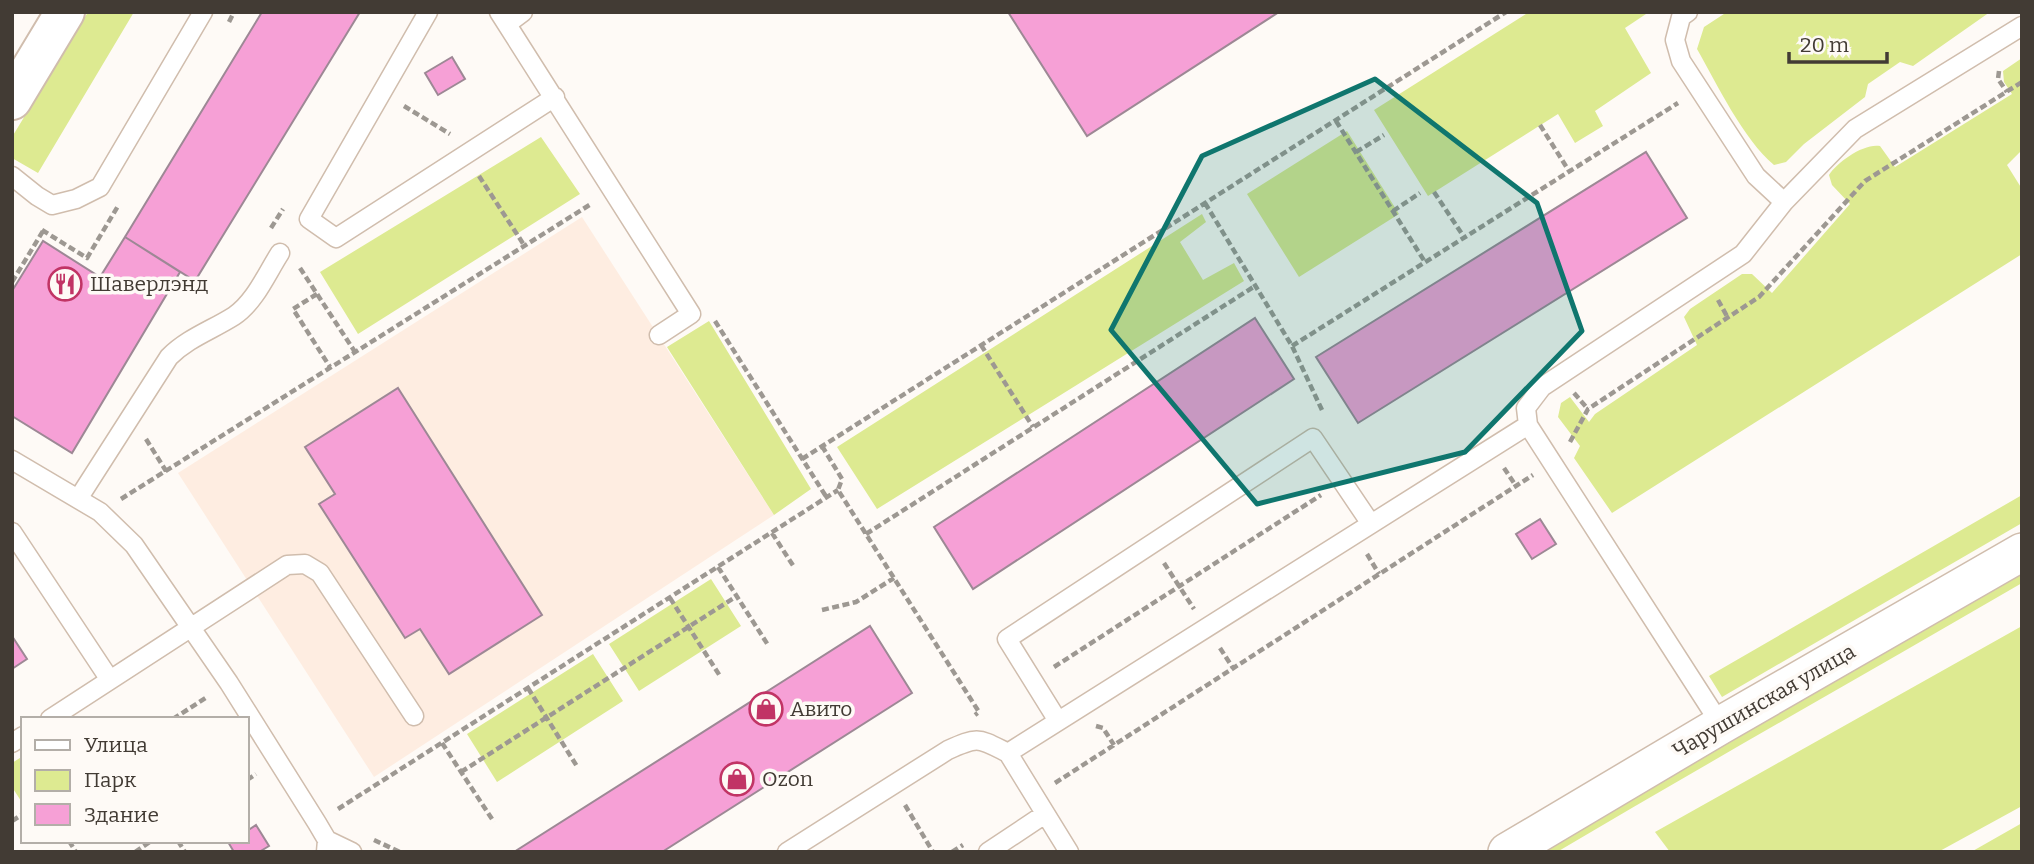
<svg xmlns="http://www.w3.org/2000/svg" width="2034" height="864" font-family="Bitter,serif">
<rect width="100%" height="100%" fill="#fefaf6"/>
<path fill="#feede1" d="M582,217L774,515L374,777L178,473Z"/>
<path fill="#ddea91" d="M88,12H134L38,173L12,158V137Z
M1529,12H1649L1625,28L1651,73L1595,111L1603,126L1575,143L1558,114L1428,196L1374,110Z
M1727,12H1990L1913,66L1900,62L1868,84L1865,97L1804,144L1786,162L1774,165C1743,139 1717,84 1697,49L1704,27Z
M2022,58V150L2007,165L2022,189V254L1612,513L1574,458L1580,446L1558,417L1561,403L1570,397L1589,422L1595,414L1697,345L1684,317L1690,309L1742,274H1752L1772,293L1850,204L1832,185L1829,175C1837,162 1864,143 1880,146L1895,167L2012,94L2004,82L2003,71Z
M1347,131L1399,214L1299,277L1247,194Z
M541,137L580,194L358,334L320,272Z
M1202,214L1206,222L1180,242L1203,280L1234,263L1244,281L877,509L837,447Z
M709,321L811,489L774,515L667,347Z
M2022,495V523L1722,697L1709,676Z
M2022,567V583C1867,673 1711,761 1557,852H1531Z
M711,579L741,626L639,691L609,644Z
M2022,626V806L1938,852H1670L1655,832Z
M593,654L623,701L497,782L467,734Z
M23,756V804L12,787V763Z
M2022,823V852H1971Z"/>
<path fill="#f6a0d6" stroke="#9d8895" stroke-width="2" d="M262,12H360L195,281L125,237Z
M1008,12H1279L1087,136Z
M452,57L465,79L438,95L425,73Z
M1646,152L1687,218L1358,423L1316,357Z
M125,237L180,272L72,453L12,416V291L43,241L100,277Z
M1255,318L1294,379L973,589L934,527Z
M398,388L542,615L449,674L420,629L405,638L319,504L335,494L305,447Z
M1540,519L1556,544L1532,559L1516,534Z
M870,626L912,693L662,852H514Z
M12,636L27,659L12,669Z
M256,825L269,846L259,852H234L228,842L247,841V831Z"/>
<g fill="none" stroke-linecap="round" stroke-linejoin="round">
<defs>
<path id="lane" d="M428,12L309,219L336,238L555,97
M499,12L691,314L659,335
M1688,12L1681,17L1675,40L1681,61L1756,176L1784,202
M507,24L523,12
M12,176L37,196L52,205L76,199L100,187L203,12
M1528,425L1721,725
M12,460L100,512L134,545L229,683L317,823L327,840L326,852
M78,499L169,357C188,338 212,330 234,316C255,302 267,273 280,253
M12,532L110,680
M50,719L287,565L305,564L320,573L414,716
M1058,721L1007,639L1313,438L1371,524
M12,743L23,736
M327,840L352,852
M787,852L948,750C979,736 978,738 1008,753
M988,852L1045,814
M1069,852L1008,753L1528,425L1526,408L1542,387L1743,254L1784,202L1855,129L2022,26"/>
<path id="street" d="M1507,852L1721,725L2022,552"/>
<path id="secondary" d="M12,100L65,12"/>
</defs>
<use href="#lane" stroke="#d0bdad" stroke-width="21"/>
<use href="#street" stroke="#d0bdad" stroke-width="40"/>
<use href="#secondary" stroke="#d0bdad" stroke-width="42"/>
<path stroke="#9d9892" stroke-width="4.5" stroke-dasharray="7 3.5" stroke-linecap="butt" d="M229,22L234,12
M1999,71L1998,79L2007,92
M404,106L450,134
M1336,121L1425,262
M1540,125L1569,171
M1356,152L1384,135
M479,176L524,245
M1434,192L1464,237
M1205,203L1292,346L1322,410
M1393,211L1420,193
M271,228L283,209
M42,230L87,258L118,206
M300,268L355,352
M12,282L43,231
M317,294L293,309L330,367
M1718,300L1728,318
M715,321L827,498
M981,345L1033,427
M1292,346L1678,103
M1574,393L1588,409
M146,439L166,471
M1570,442L1588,409L1759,297L1865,181L2022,82
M822,446L842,479L838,490L979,712L975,715
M802,459L1506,12
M1504,468L1516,486
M121,499L591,204
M772,533L794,567
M866,534L1255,286
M1367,554L1379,574
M1164,563L1194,609
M718,567L768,645
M670,598L720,676
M822,610L856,602L894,578
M1220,648L1233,668
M1054,667L1321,495
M528,688L578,768
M173,719L207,697
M1096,726L1103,728L1114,745
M442,743L494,822
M461,772L737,596
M247,780L256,774
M1055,783L1533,475
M905,805L933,852
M338,809L838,490
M12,821L23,814
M374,840L400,852
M69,841L76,852
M178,841L185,852
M135,852L151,841
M952,852L963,845"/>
<use href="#lane" stroke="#fff" stroke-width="18"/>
<use href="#street" stroke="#fff" stroke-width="37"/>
<use href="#secondary" stroke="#fff" stroke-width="38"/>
</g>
<path fill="#0f766e" fill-opacity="0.2" stroke="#0f766e" stroke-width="5" stroke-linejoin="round" d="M1375,79L1537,203L1582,331L1465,452L1257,504L1111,330L1202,156Z"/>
<defs>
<symbol id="restaurant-ring" viewBox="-11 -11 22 22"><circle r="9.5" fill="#fefaf6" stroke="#c13465" stroke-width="1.5"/><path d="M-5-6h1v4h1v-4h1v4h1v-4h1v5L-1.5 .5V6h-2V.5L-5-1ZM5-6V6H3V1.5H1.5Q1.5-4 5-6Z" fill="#c13465"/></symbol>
<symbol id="shop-ring" viewBox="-11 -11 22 22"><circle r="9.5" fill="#fefaf6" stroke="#c13465" stroke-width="1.5"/><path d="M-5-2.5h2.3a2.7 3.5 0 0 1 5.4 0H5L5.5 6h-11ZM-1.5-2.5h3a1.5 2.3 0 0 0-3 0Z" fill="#c13465"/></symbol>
</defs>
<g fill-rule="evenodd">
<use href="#restaurant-ring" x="46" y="265" width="38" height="38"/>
<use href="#shop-ring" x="747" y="690" width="38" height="38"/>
<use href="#shop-ring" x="718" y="760" width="38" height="38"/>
</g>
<g text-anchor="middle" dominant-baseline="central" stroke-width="7" stroke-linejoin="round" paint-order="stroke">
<g font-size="21" fill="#423b34" stroke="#fefaf6" text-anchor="start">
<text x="90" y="284">Шаверлэнд</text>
<text x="790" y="709">Авито</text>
<text x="762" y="779">Ozon</text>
</g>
<g font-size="21" fill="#423b34" stroke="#fefaf6">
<text transform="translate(1764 701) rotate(-30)">Чарушинская улица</text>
</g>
</g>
<rect width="2034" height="864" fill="none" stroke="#423b34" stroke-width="28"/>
<rect x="21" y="717" width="228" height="126" fill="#fefaf6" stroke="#b3aea8" stroke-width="2"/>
<rect x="35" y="740" width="35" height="10" fill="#ffffff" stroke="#b3aea8" stroke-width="2"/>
<text x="84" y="752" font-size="21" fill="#423b34">Улица</text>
<rect x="35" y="770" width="35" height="21" fill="#ddea91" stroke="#b3aea8" stroke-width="2"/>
<text x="84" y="787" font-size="21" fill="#423b34">Парк</text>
<rect x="35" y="804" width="35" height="21" fill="#f6a0d6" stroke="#b3aea8" stroke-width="2"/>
<text x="84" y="822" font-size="21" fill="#423b34">Здание</text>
<path d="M1789 52v10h98v-10" fill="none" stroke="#423b34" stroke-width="3.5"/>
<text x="1800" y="52" font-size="21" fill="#423b34" stroke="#fefaf6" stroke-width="5" paint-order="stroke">20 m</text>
</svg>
